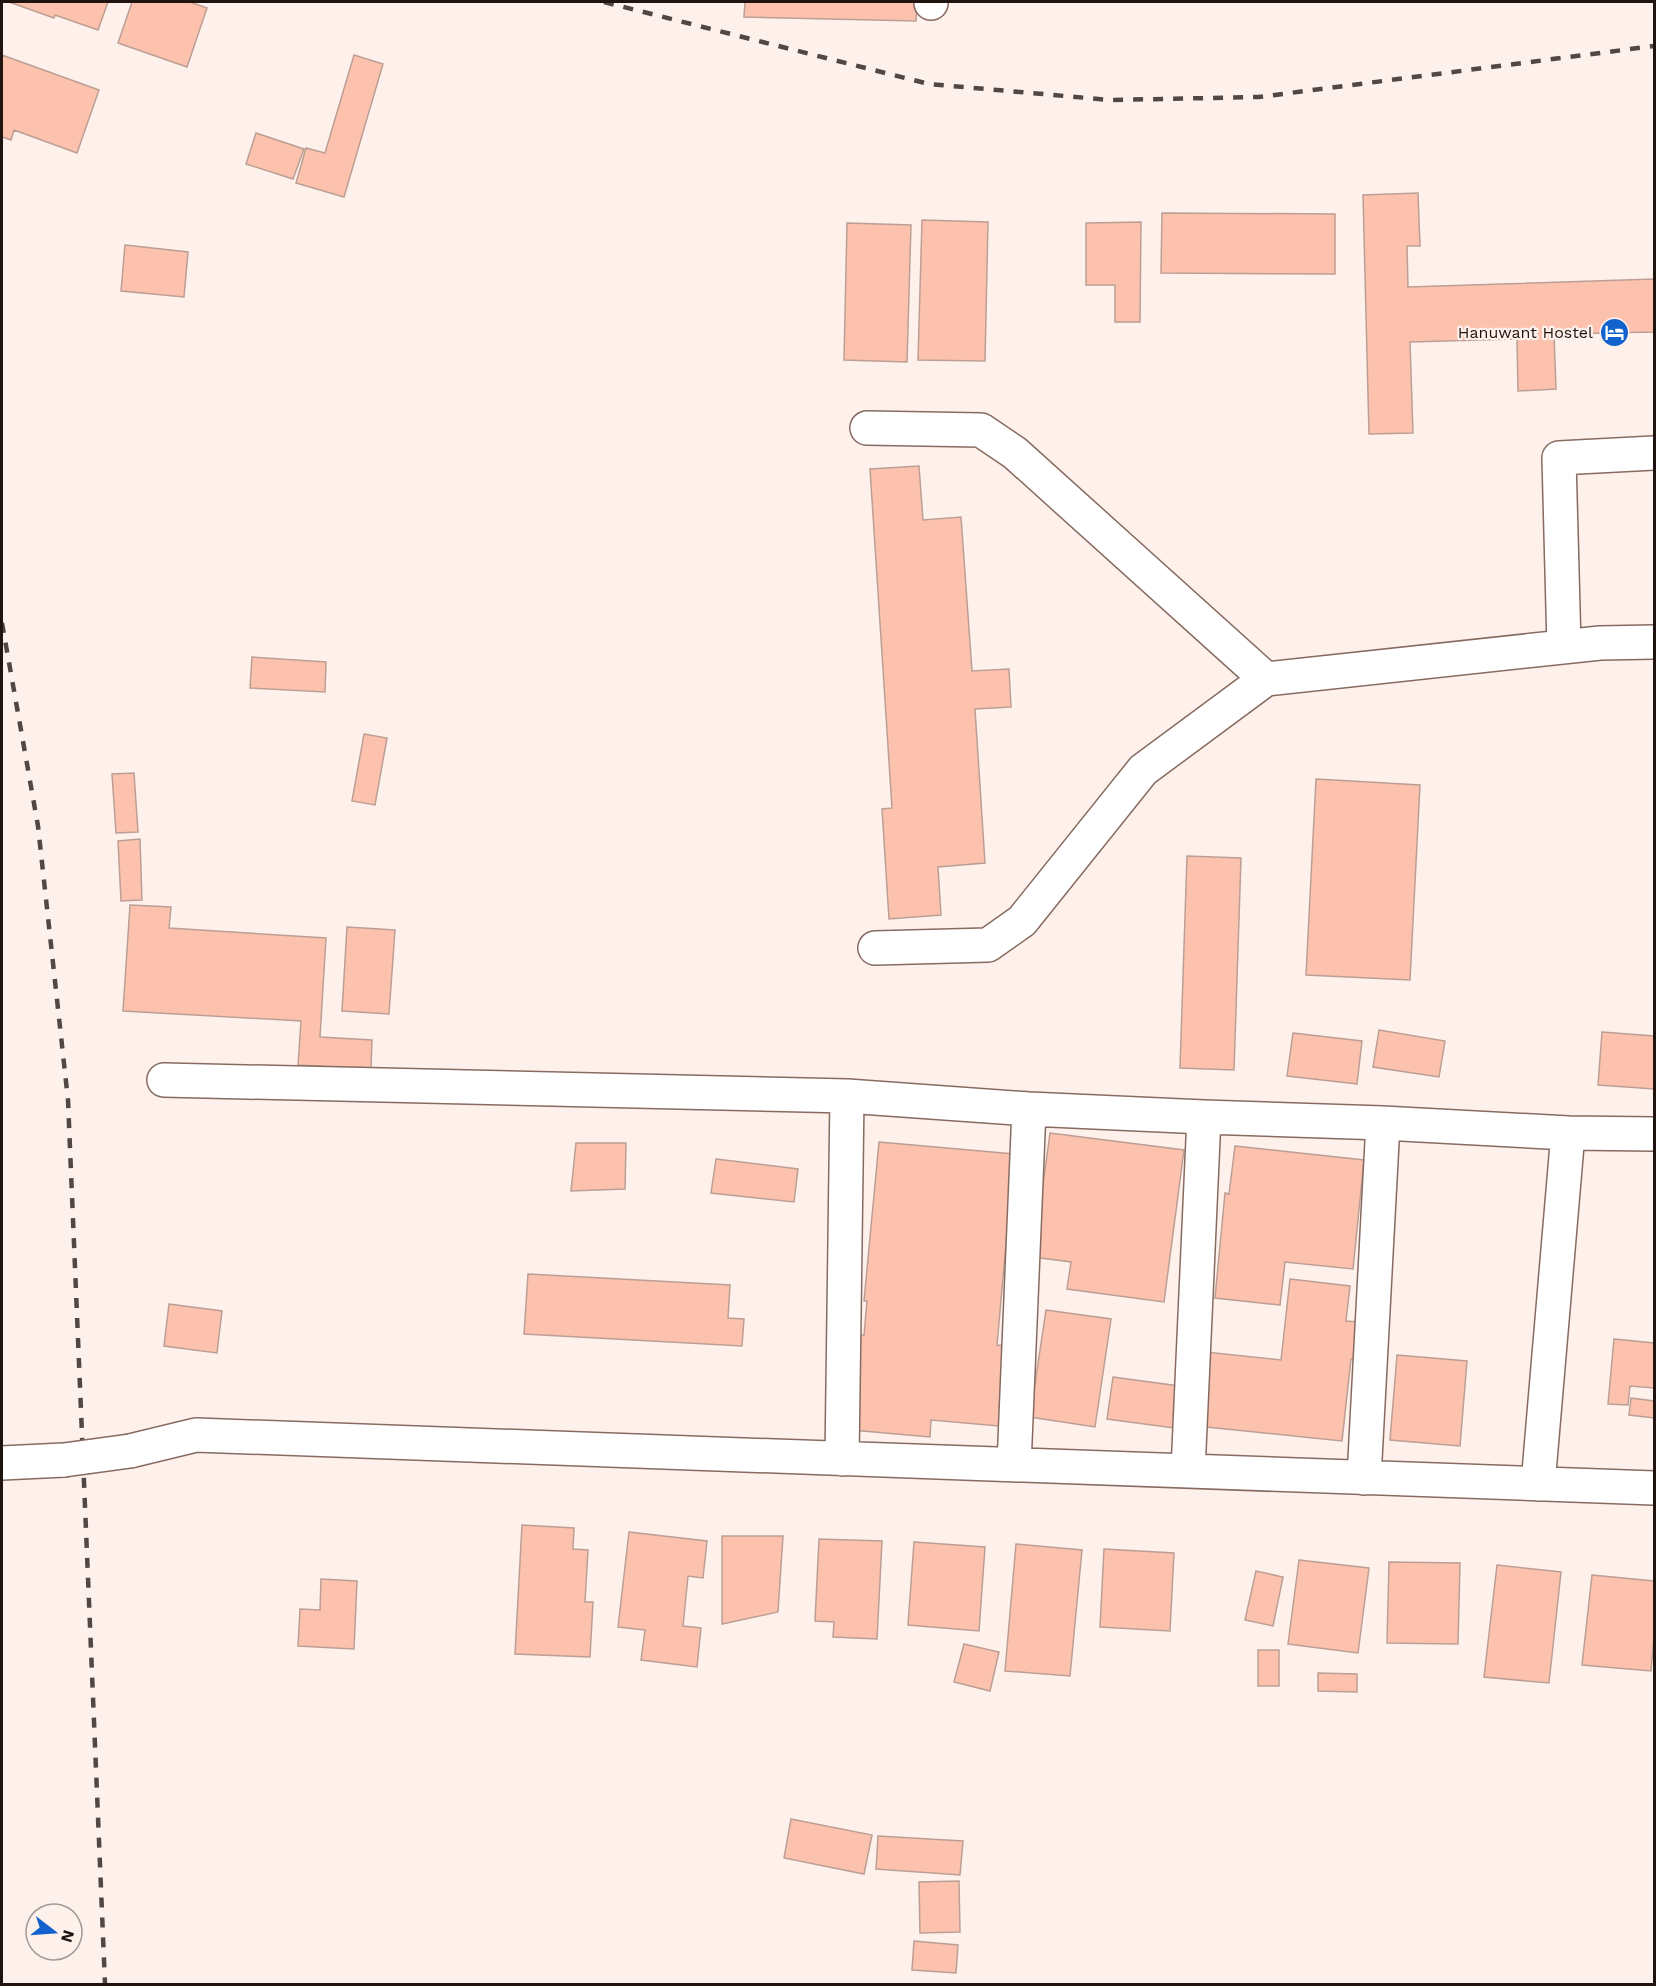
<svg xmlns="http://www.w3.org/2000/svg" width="1656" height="1986" font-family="'Work Sans',sans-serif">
<rect width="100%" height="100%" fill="#fef1ec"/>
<path fill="#fdc2ad" stroke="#bc9f94" stroke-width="1.5" d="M9,2H108L98,30L55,15L54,18Z
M132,2H190L207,8L187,67L118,43Z
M745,2H917L916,21L744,17Z
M2,55L99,90L77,153L14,130L11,140L2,137Z
M354,55L383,64L344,197L296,183L306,148L325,153Z
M256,133L304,149L293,179L246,164Z
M1418,193L1420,246H1407L1408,287L1654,279V332L1554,334L1556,389L1518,391L1517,339L1410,342L1413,433L1369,434L1363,195Z
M1162,213L1335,214V274L1161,273Z
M922,220L988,222L985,361L918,360Z
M1141,222L1140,322H1115V285H1086V223Z
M847,223L911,225L907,362L844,360Z
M125,245L188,252L184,297L121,291Z
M919,466L923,520L961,517L972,671L1009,669L1011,707L975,709L985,863L938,867L941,915L889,919L882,809L892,808L870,469Z
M252,657L326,662L325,692L250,688Z
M364,734L387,738L375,805L352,801Z
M134,773L138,832L116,833L112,774Z
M1316,779L1420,785L1410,980L1306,975Z
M140,839L142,900L121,901L118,841Z
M1187,856L1241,858L1234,1070L1180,1068Z
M130,905L171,907L169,928L326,938L320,1037L372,1040L371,1069L298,1065L301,1021L123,1011Z
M347,927L395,930L389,1014L342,1011Z
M1379,1030L1445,1041L1439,1077L1373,1067Z
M1602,1032L1654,1036V1089L1598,1085Z
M1293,1033L1362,1041L1357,1084L1287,1076Z
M1050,1133L1184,1150L1164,1302L1067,1289L1071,1262L1033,1257Z
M879,1142L1014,1154L997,1345L1006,1346L999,1426L931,1420L930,1437L852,1430L860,1335H864L867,1301H864Z
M576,1143H626L625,1189L571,1191Z
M1235,1146L1364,1160L1353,1269L1285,1262L1280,1305L1215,1298L1225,1193L1229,1194Z
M716,1159L798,1169L794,1202L711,1193Z
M528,1274L730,1285L728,1318L744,1319L742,1346L524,1334Z
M1290,1279L1350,1286L1346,1321L1358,1322L1355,1359H1351L1342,1441L1197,1426L1206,1352L1281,1360Z
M169,1304L222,1311L217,1353L164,1346Z
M1046,1310L1111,1319L1095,1427L1030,1417Z
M1614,1339L1654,1343V1388L1630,1386L1628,1405L1608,1404Z
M1397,1355L1467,1361L1460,1446L1390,1440Z
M1113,1377L1179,1386L1174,1428L1107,1419Z
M1631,1398L1654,1401V1418L1629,1415Z
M522,1525L574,1528L573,1549L588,1550L585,1602H593L590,1657L515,1654Z
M629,1532L707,1541L703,1578L688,1576L683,1626L701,1628L697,1667L641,1660L645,1630L618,1627Z
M722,1536H783L778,1612L722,1624Z
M819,1539L882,1541L877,1639L833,1637L834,1622L815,1621Z
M914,1542L985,1547L979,1631L908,1625Z
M1016,1544L1082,1550L1070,1676L1005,1671Z
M1104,1549L1174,1553L1170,1631L1100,1627Z
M1299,1560L1369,1568L1358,1653L1288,1644Z
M1389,1562L1460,1563L1458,1644L1387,1643Z
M1497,1565L1561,1572L1549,1683L1484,1677Z
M1256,1571L1283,1577L1273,1626L1245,1620Z
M1592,1575L1654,1581V1636L1651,1671L1582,1665Z
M321,1579L357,1581L354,1649L298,1646L300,1609L320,1610Z
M964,1644L999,1652L990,1691L954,1682Z
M1258,1650H1279V1686H1258Z
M1318,1673L1357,1674V1692L1318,1691Z
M791,1819L872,1835L864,1874L784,1858Z
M878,1836L963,1841L960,1875L876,1869Z
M959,1881L960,1932L920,1933L919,1882Z
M914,1941L958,1945L956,1973L912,1970Z"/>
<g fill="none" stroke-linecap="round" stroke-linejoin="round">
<defs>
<path id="minor" d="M931,2V3
M867,428L981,430L1015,453L1266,679L1600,643L1654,642
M1564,647L1559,458L1654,453
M875,948L988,945L1022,921L1143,770L1266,679
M164,1080L847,1096L1029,1109L1204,1117L1383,1123L1568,1133L1654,1134
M130,1451L196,1435L1654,1488
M842,1459L847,1096
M2,1463L64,1460
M1014,1465L1029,1109
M1188,1471L1204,1117
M1364,1478L1383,1123
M1538,1484L1568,1133"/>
</defs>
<use href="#minor" stroke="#876b61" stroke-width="36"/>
<use href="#minor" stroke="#fff" stroke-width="33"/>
<path stroke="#524743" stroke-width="4.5" stroke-dasharray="10 10" stroke-linecap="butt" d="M604,2L929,84L1110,100L1259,97L1654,46
M2,623L38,826L68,1100L105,1984"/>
<defs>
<path id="minor-bridge" d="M64,1460L130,1451"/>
</defs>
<use href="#minor-bridge" stroke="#876b61" stroke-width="36" stroke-linecap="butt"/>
<use href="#minor-bridge" stroke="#fff" stroke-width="33"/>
</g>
<defs>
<symbol id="hotel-disc" viewBox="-11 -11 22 22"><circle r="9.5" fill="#1162cc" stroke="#fef1ec"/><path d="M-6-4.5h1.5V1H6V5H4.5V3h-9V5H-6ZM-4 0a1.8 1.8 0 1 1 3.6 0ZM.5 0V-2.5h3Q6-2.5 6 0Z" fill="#fff"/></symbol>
</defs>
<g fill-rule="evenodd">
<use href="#hotel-disc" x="1598" y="316" width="33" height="33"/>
</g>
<g text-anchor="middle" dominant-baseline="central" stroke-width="4.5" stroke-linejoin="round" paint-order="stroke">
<g font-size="16" fill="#1f1410" stroke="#fef1ec" text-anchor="end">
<text x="1593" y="332">Hanuwant Hostel</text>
</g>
</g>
<rect width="1656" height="1986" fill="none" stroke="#1f1410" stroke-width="6"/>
<g transform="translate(54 1932) rotate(107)"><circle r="28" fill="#fef1ec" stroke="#a59994" stroke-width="1.5"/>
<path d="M0-4.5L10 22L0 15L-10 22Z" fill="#1162cc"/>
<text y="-9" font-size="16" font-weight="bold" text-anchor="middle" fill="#1f1410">N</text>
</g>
</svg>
